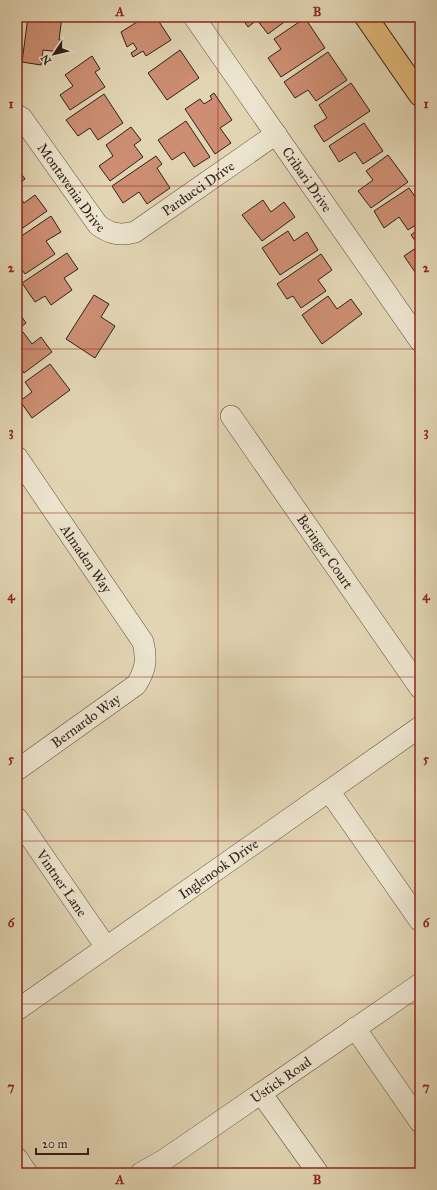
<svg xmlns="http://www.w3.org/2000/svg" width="437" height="1190" font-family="'IM FELL Great Primer',serif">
<rect width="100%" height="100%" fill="#e2d5b4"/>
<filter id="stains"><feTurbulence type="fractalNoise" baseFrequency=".005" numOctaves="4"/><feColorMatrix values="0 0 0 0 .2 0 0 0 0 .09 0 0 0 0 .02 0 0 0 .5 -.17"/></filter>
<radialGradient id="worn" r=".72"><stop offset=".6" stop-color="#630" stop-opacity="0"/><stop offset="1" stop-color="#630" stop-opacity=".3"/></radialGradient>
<path fill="#cd8e73" stroke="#2e2018" d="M28,17H62L59,40H63L61,52L43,50L41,65L22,62Z
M145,17H156L171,40L146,56L143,51L133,57L131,53L137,49L133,43L127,47L121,32Z
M241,17H291L268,34L257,20L248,27Z
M305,18L325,48L281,77L268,58L281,49L274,39Z
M180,50L199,78L167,100L148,73Z
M328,52L347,80L316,101L308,90L295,98L284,82Z
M92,56L100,69L95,72L105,87L70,110L60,95L73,86L65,75Z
M351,83L370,111L324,142L314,126L327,118L319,105Z
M214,93L232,120L220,128L231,143L215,154L185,109L200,99L204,104L212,99L210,96Z
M104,94L123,123L98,140L90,128L78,136L66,120Z
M186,121L210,157L194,167L184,152L172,160L158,140Z
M364,123L383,151L363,164L355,152L339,162L329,146Z
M131,127L141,140L134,145L143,157L110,181L99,166L113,156L106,145Z
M388,155L408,182L371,208L358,191L373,180L366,171Z
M156,156L162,164L157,168L170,188L147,204L139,192L123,203L112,186Z
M17,168L25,179L17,185Z
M409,188L420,204V222L408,230L399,217L384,228L374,211Z
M17,193L24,203L35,195L47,211L17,232Z
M263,200L271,212L284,202L295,217L262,241L242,215Z
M51,216L61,232L46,241L55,254L25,274L17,263V239Z
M420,228V269L415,272L404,256L419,246L411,235Z
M288,231L294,241L307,232L318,250L280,275L262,248Z
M67,253L78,269L64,278L72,290L51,305L45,296L35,302L22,283Z
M321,254L332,270L318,280L326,291L301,308L293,296L287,299L277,284Z
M94,295L109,304L101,317L115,326L95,358L66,339Z
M328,296L337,309L351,299L362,314L322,344L302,315Z
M17,310L26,323L17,330Z
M23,332L32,344L41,337L52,352L24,373L17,364V336Z
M50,364L70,390L32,418L20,401L32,392L25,382Z"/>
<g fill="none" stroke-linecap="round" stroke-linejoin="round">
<defs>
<g id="minor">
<path id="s1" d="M194,17L420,341"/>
<path id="s2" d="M17,115L22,118L98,225C110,234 120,236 135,232L276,134"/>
<path id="s3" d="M231,416L420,688"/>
<path id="s4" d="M17,457L143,642C147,659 146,670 136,685L17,770"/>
<path d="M329,791L420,921"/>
<path id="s5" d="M17,818L106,947"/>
<path id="s6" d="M17,1010L420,727"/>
<path d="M355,1028L420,1122"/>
<path d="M261,1093L318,1173"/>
<path d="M17,1158L27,1173"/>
<path id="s7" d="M141,1173L164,1160L420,984"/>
</g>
<path id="major" d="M366,17L420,95"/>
</defs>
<use href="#minor" stroke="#5b4d3f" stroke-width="22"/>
<use href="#major" stroke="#2e2018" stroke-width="24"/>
<use href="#minor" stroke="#ece4ce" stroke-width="21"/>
<use href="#major" stroke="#e1ba7a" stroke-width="22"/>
</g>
<path fill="none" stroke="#8f2418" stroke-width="1" stroke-opacity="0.55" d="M218,17V1173M17,186H420M17,349H420M17,513H420M17,677H420M17,841H420M17,1004H420"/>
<g text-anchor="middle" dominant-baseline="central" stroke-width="4" stroke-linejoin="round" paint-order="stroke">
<g font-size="14" fill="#2e2018" stroke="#ece4ce">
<text stroke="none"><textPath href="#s1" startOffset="198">Cribari Drive</textPath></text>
<text stroke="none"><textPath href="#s2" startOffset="91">Montavenia Drive</textPath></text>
<text stroke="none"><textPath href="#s2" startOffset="253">Parducci Drive</textPath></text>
<text stroke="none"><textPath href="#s3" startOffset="165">Beringer Court</textPath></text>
<text stroke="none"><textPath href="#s4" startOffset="123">Almaden Way</textPath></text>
<text transform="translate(86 721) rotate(-36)">Bernardo Way</text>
<text stroke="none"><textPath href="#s6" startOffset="246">Inglenook Drive</textPath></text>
<text stroke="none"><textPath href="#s5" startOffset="79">Vintner Lane</textPath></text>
<text stroke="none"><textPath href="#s7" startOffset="168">Ustick Road</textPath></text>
</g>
</g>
<rect width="437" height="1190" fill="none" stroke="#e2d5b4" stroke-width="44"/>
<g transform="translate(54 54) rotate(235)" stroke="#ece4ce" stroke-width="3" paint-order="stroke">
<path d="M0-3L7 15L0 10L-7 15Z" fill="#2e2018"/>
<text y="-6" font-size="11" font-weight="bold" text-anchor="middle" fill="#2e2018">N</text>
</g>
<path d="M36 1148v6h52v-6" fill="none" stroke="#2e2018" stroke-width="2"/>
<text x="42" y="1148" font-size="12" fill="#2e2018" stroke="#ece4ce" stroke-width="3" paint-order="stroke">20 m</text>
<rect x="22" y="22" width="393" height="1146" fill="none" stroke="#8f2418" stroke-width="1.5"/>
<g font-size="13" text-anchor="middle" font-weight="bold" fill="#8f2418">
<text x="120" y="16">A</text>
<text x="317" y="16">B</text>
<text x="11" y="108">1</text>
<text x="426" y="108">1</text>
<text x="11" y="272">2</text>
<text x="426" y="272">2</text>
<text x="11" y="436">3</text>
<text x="426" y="436">3</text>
<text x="11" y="600">4</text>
<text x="426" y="600">4</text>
<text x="11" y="763">5</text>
<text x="426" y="763">5</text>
<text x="11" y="927">6</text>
<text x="426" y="927">6</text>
<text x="11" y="1091">7</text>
<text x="426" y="1091">7</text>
<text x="120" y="1184">A</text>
<text x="317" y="1184">B</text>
</g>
<rect width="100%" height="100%" filter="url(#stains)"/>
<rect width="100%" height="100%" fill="url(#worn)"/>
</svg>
